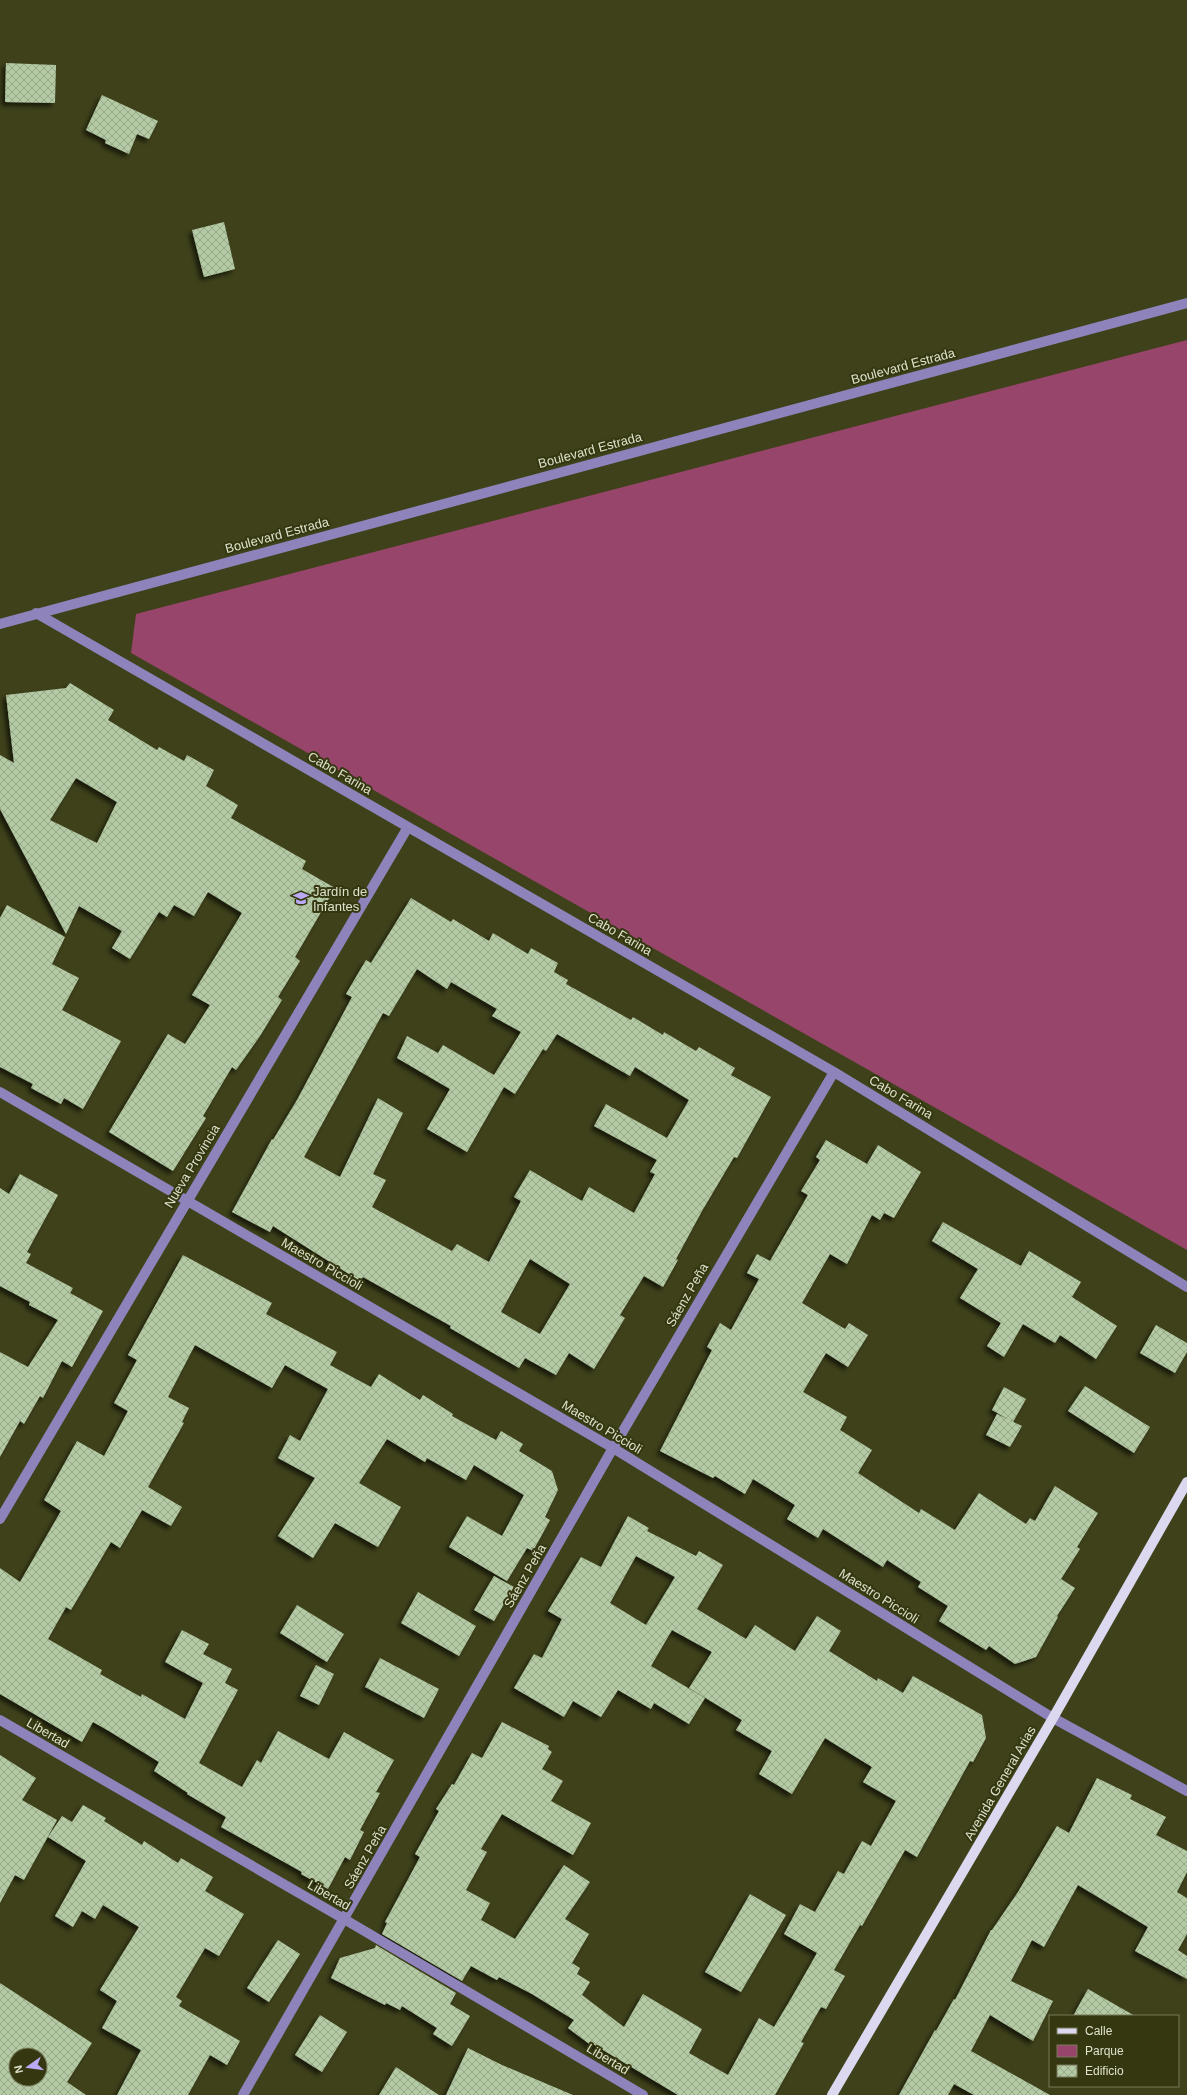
<svg xmlns="http://www.w3.org/2000/svg" width="1187" height="2095" font-family="Helvetica,sans-serif">
<defs>
<pattern id="building-cross-hatch" width="8" height="8" patternUnits="userSpaceOnUse"><rect width="8" height="8" fill="#b3caa4"/><path d="M0 0l8 8M0 8l8-8" fill="none" stroke="#97a88a"/></pattern>
<filter id="shadow"><feDropShadow dx="-3.5" dy="3.5" stdDeviation="2" flood-color="#0009"/></filter>
</defs>
<rect width="100%" height="100%" fill="#3e411a"/>
<path fill="#98456b" d="M1187,340V1250L131,653L136,614Z"/>
<path fill="url(#building-cross-hatch)" fill-rule="evenodd" filter="url(#shadow)" d="M6,63L56,65L55,103L5,102Z
M102,95L158,121L149,139L137,134L129,154L105,143L106,140L86,130Z
M224,222L235,269L204,277L192,230Z
M70,683L114,710L108,720L157,750L159,747L184,761L187,755L214,770L206,786L238,805L231,818L306,861L302,869L335,888L295,957L300,961L278,997L282,1000L260,1036L236,1070L232,1067L203,1116L206,1118L173,1171L109,1132L168,1034L185,1044L210,1005L192,995L242,913L208,892L194,916L174,905L167,917L159,912L130,959L112,948L122,931L79,906L66,934L0,809V755L14,763L6,695L66,688ZM76,778L117,802L97,843L50,820Z
M411,898L451,922L453,919L489,941L493,933L528,954L531,948L558,963L554,972L568,980L566,984L631,1020L633,1017L663,1035L664,1032L696,1051L699,1047L735,1068L731,1075L771,1097L737,1158L734,1157L702,1211L676,1259L678,1260L663,1287L644,1276L620,1315L625,1318L594,1369L569,1353L556,1375L525,1358L519,1368L450,1328L451,1326L363,1277L360,1281L273,1226L270,1232L232,1212L272,1139L273,1140L297,1100L352,997L346,994L366,960L371,963ZM417,969L447,989L451,982L497,1009L492,1016L521,1032L494,1075L443,1045L438,1053L407,1036L397,1058L450,1089L427,1129L467,1152L504,1087L515,1094L543,1049L546,1051L557,1034L630,1076L635,1067L689,1100L667,1138L606,1104L594,1126L657,1160L650,1172L655,1174L634,1213L589,1187L582,1201L530,1170L514,1197L521,1201L489,1262L457,1244L452,1251L372,1207L386,1180L373,1174L403,1113L378,1098L340,1177L304,1157L383,1013L389,1016ZM530,1259L570,1284L540,1334L501,1312Z
M7,905L65,937L52,964L79,978L62,1010L121,1041L83,1109L64,1098L61,1104L31,1088L33,1084L0,1067V918Z
M826,1140L867,1164L878,1145L921,1172L894,1218L884,1213L880,1220L872,1215L847,1264L830,1254L802,1303L845,1329L849,1323L868,1335L848,1367L826,1353L803,1392L847,1417L840,1430L872,1450L858,1473L919,1513L921,1509L955,1530L979,1493L1026,1524L1030,1518L1035,1521L1055,1486L1098,1513L1077,1547L1080,1549L1061,1579L1075,1588L1057,1616L1058,1617L1036,1657L1015,1664L989,1646L986,1650L939,1621L948,1606L918,1587L921,1582L887,1560L883,1567L823,1529L818,1538L787,1519L795,1505L753,1479L745,1494L715,1476L713,1478L660,1451L712,1350L707,1347L720,1323L731,1330L759,1279L747,1273L757,1254L770,1261L808,1195L801,1191L820,1160L816,1157Z
M20,1174L58,1195L27,1252L31,1254L26,1263L73,1288L70,1293L103,1311L72,1367L62,1361L43,1398L40,1396L24,1424L20,1421L0,1457V1352L28,1367L58,1320L29,1305L30,1302L0,1286V1188L9,1194Z
M943,1222L1021,1266L1029,1251L1081,1282L1072,1297L1117,1326L1096,1359L1060,1335L1055,1343L1023,1324L1004,1357L987,1346L1001,1323L960,1298L978,1269L932,1241Z
M183,1255L272,1303L266,1314L337,1352L330,1365L371,1387L379,1374L420,1400L423,1395L453,1414L452,1416L496,1440L501,1431L523,1444L519,1451L552,1471L558,1490L545,1517L550,1520L533,1551L527,1548L507,1581L449,1547L467,1516L502,1536L524,1495L474,1465L466,1480L427,1458L425,1462L387,1439L359,1483L401,1507L378,1547L335,1523L313,1558L278,1536L315,1478L278,1458L290,1435L300,1441L328,1389L285,1365L272,1388L195,1345L168,1397L189,1408L182,1422L184,1423L148,1487L182,1507L171,1526L142,1510L120,1548L111,1542L71,1610L66,1607L48,1639L102,1670L100,1674L141,1697L142,1694L185,1719L203,1683L165,1662L182,1630L209,1644L203,1654L232,1669L225,1683L238,1690L199,1763L242,1787L257,1760L261,1763L278,1731L329,1759L344,1732L394,1760L376,1792L380,1793L360,1830L364,1832L350,1860L345,1857L328,1889L301,1874L302,1872L221,1827L226,1817L187,1794L188,1793L154,1771L159,1762L109,1731L93,1722L82,1742L0,1694V1568L20,1582L61,1511L44,1500L77,1441L104,1456L128,1411L114,1403L137,1360L128,1355Z
M1156,1325L1187,1343V1352L1175,1373L1140,1353Z
M1085,1386L1150,1427L1134,1453L1068,1411Z
M1004,1387L1026,1399L1013,1422L992,1410Z
M997,1414L1022,1426L1010,1447L986,1435Z
M628,1516L649,1528L647,1531L696,1556L699,1551L723,1565L697,1609L746,1639L755,1625L795,1651L817,1616L841,1631L829,1651L877,1681L878,1678L903,1693L913,1676L982,1715L986,1738L973,1762L970,1761L917,1857L905,1850L862,1926L860,1925L834,1970L845,1976L826,2009L821,2007L801,2042L804,2043L775,2095H678L593,2044L592,2046L568,2028L574,2020L532,1994L499,1977L497,1980L471,1966L462,1981L382,1934L387,1923L385,1922L420,1857L415,1854L439,1811L436,1809L452,1784L454,1785L472,1753L482,1758L502,1722L549,1746L548,1749L552,1752L542,1769L563,1781L551,1801L591,1823L573,1855L502,1814L481,1849L487,1852L466,1890L490,1903L481,1920L515,1939L564,1865L590,1882L565,1919L589,1934L572,1963L580,1968L577,1974L590,1982L582,1995L624,2027L643,1994L702,2029L689,2053L728,2075L759,2018L774,2027L792,1997L817,1953L784,1934L800,1904L815,1912L838,1871L844,1874L862,1841L871,1846L896,1801L863,1782L872,1767L825,1738L792,1794L759,1774L772,1751L736,1730L742,1720L689,1688L712,1652L672,1630L651,1666L705,1698L689,1724L654,1703L651,1709L618,1690L601,1717L573,1701L564,1717L514,1688L534,1654L542,1658L562,1619L548,1611L581,1557L601,1567ZM636,1556L675,1577L646,1625L610,1603Z
M494,1576L514,1587L494,1621L474,1610Z
M418,1592L476,1626L459,1656L401,1623Z
M297,1605L344,1634L327,1662L280,1633Z
M380,1658L439,1689L424,1718L365,1687Z
M316,1665L334,1674L319,1705L300,1696Z
M0,1755L36,1778L22,1800L57,1820L24,1880L15,1875L0,1903Z
M1097,1778L1132,1795L1130,1799L1166,1817L1156,1835L1187,1851V1872L1177,1892L1187,1898V1934L1178,1950L1187,1956V1979L1135,1951L1148,1927L1078,1885L1044,1947L1032,1940L1011,1981L1053,2001L1033,2041L990,2015L971,2051L1050,2095H974L954,2084L948,2095H899L935,2030L936,2031L954,1999L955,2000L991,1930H992L1018,1892L1057,1826L1069,1833Z
M83,1805L106,1818L104,1821L142,1845L144,1841L178,1863L181,1858L213,1877L205,1891L244,1914L219,1956L205,1948L176,1997L182,2001L179,2006L240,2041L227,2065L210,2055L188,2095H117L141,2050L102,2028L117,2001L100,1990L139,1927L103,1905L95,1919L82,1911L73,1927L55,1916L86,1861L48,1837L62,1816L72,1822Z
M750,1894L786,1915L741,1992L705,1972Z
M278,1940L300,1954L269,2002L247,1988Z
M376,1945L456,1993L450,2004L470,2016L452,2046L433,2034L437,2028L402,2006L400,2010L386,2003L385,2005L331,1978L340,1958L375,1948Z
M0,1983L92,2043L67,2082L86,2095H0ZM16,2055H40V2079H16Z
M1088,1989L1135,2016H1073Z
M320,2015L347,2032L322,2072L295,2055Z
M468,2048L502,2065L573,2095H446Z
M396,2067L439,2095H379Z"/>
<g fill="none" stroke-linecap="round" stroke-linejoin="round">
<path stroke="#8f83bc" stroke-width="10" d="M36,613L834,1072L1187,1287
M0,624L1187,303
M0,1092L613,1448L1053,1718L1187,1791
M0,1519L408,827
M0,1720L344,1919L643,2095
M243,2095L613,1448L834,1072"/>
<path stroke="#dbd8ef" stroke-width="10" d="M832,2095L1053,1718L1187,1482"/>
</g>
<defs>
<symbol id="school-bare" viewBox="-9 -9 18 18"><path d="M0-5L7-2L0 1L-7-2ZM-4 1L0 2.5L4 1V4Q0 6-4 4Z" fill="#baaaf6" stroke="#34370f" stroke-width="2.5" paint-order="stroke"/></symbol>
</defs>
<g fill-rule="evenodd">
<use href="#school-bare" x="290" y="887" width="22" height="22"/>
</g>
<g text-anchor="middle" dominant-baseline="central" stroke-width="4" stroke-linejoin="round" paint-order="stroke">
<g font-size="13" fill="#dfe2cc" stroke="#34370f">
<text transform="translate(903 366) rotate(-15)">Boulevard Estrada</text>
<text transform="translate(590 450) rotate(-15)">Boulevard Estrada</text>
<text transform="translate(277 535) rotate(-15)">Boulevard Estrada</text>
<text transform="translate(340 773) rotate(30)">Cabo Farina</text>
<text transform="translate(620 934) rotate(30)">Cabo Farina</text>
<text transform="translate(901 1097) rotate(31)">Cabo Farina</text>
<text transform="translate(192 1166) rotate(-59)">Nueva Provincia</text>
<text transform="translate(322 1264) rotate(30)">Maestro Piccioli</text>
<text transform="translate(687 1295) rotate(-60)">Sáenz Peña</text>
<text transform="translate(602 1427) rotate(31)">Maestro Piccioli</text>
<text transform="translate(525 1576) rotate(-60)">Sáenz Peña</text>
<text transform="translate(879 1596) rotate(32)">Maestro Piccioli</text>
<text transform="translate(48 1733) rotate(30)">Libertad</text>
<text transform="translate(1000 1783) rotate(-60)">Avenida General Arias</text>
<text transform="translate(365 1857) rotate(-60)">Sáenz Peña</text>
<text transform="translate(329 1895) rotate(30)">Libertad</text>
<text transform="translate(608 2059) rotate(31)">Libertad</text>
</g>
<g font-size="13" fill="#dfe2cc" stroke="#34370f" text-anchor="start">
<text x="313" y="891">Jardín de<tspan x="313" dy="15">Infantes</tspan></text>
</g>
</g>
<rect x="1049" y="2015" width="130" height="72" fill="#34370f" stroke="#787b5b"/>
<rect x="1057" y="2028" width="20" height="6" fill="#dbd8ef" stroke="#787b5b"/>
<text x="1085" y="2035" font-size="12" fill="#dfe2cc">Calle</text>
<rect x="1057" y="2045" width="20" height="12" fill="#98456b" stroke="#787b5b"/>
<text x="1085" y="2055" font-size="12" fill="#dfe2cc">Parque</text>
<rect x="1057" y="2065" width="20" height="12" fill="url(#building-cross-hatch)" stroke="#787b5b"/>
<text x="1085" y="2075" font-size="12" fill="#dfe2cc">Edificio</text>
<g transform="translate(28 2067) rotate(256)"><circle r="19" fill="#34370f" stroke="#787b5b"/>
<path d="M0-3L7 15L0 10L-7 15Z" fill="#baaaf6"/>
<text y="-6" font-size="11" font-weight="bold" text-anchor="middle" fill="#dfe2cc">N</text>
</g>
</svg>
